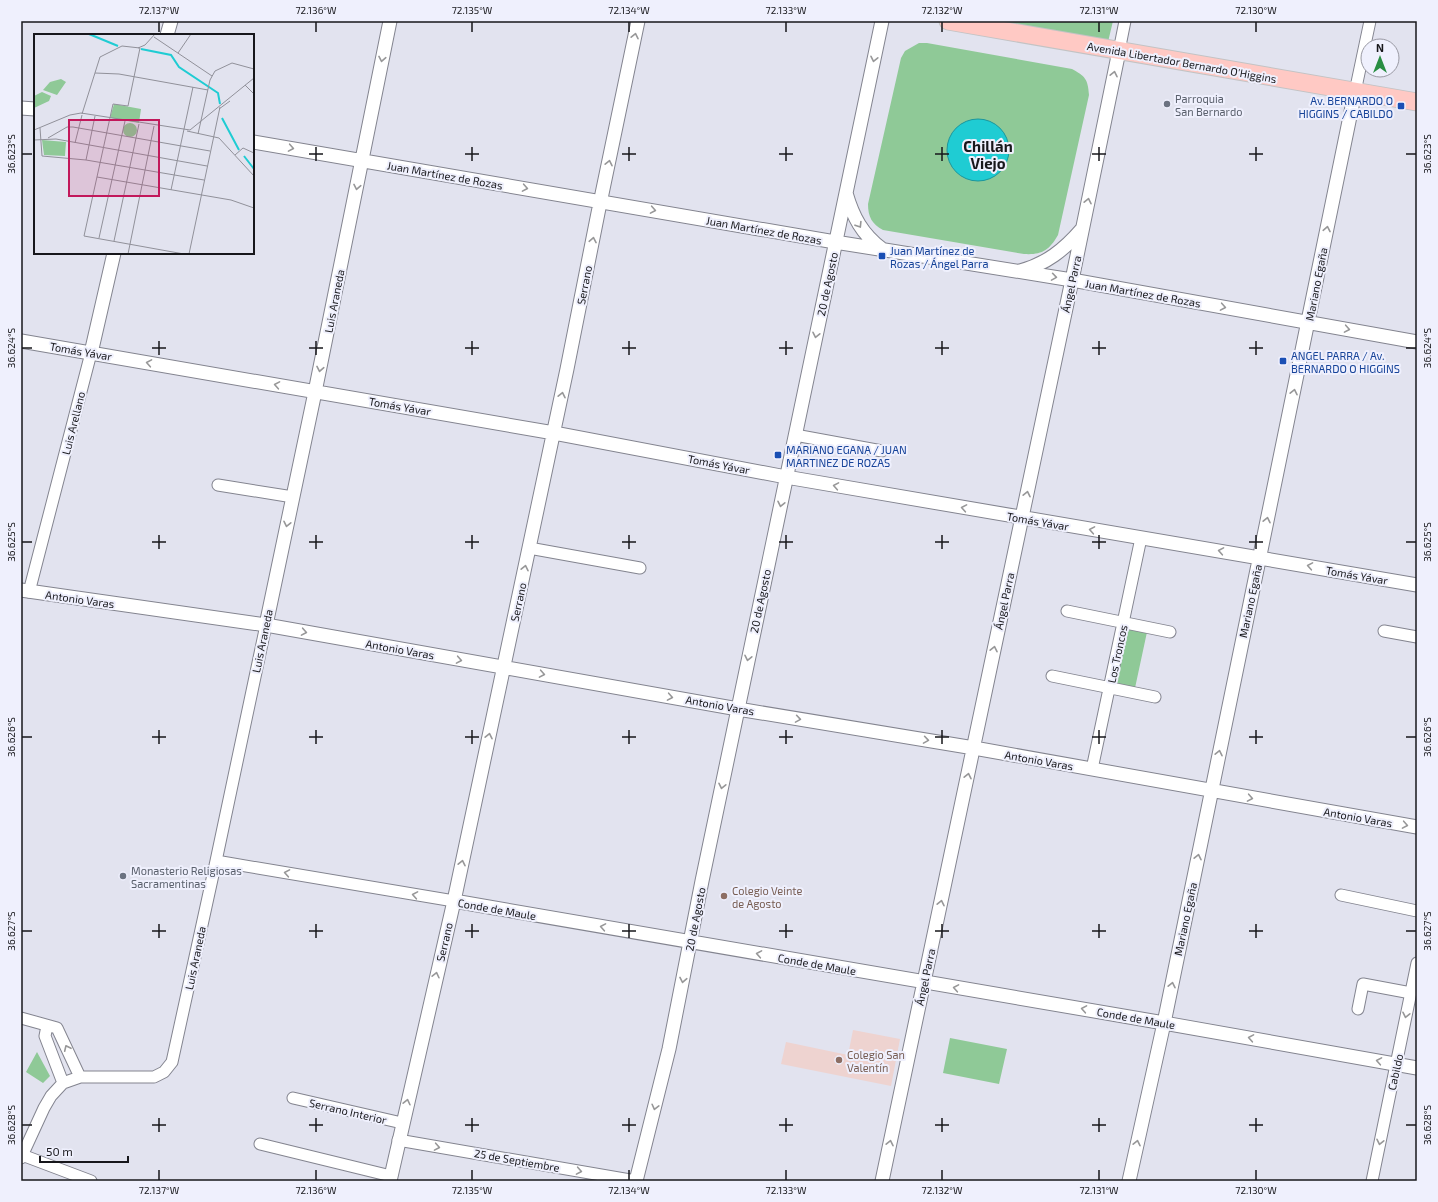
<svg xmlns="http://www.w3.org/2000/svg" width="1438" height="1202" font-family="'Exo 2',sans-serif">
<rect width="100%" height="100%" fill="#e2e3ef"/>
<path fill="#eed3d0" d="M853,1030L900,1039L891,1086L781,1064L786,1042L848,1055Z"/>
<path fill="#8fc997" d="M983,21H1113L1108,42Z
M919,43H927L1072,69C1085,76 1088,79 1089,95L1058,235C1049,251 1041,255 1024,254L883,230C872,224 868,217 868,204L901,58L905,51Z
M1128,629L1147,632L1135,688L1116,684Z
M950,1038L1007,1049L999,1084L943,1073Z
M37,1052L50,1076L43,1083L26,1072Z"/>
<path fill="#1fccd3" stroke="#1d969c" d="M947 150a31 31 0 1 1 62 0a31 31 0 1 1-62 0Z"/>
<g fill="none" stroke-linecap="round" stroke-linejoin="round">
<defs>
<path id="minor" d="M1119,51L1125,21
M1355,92L1370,21
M795,435L882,451
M218,485L293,497
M529,548L640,568
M29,592L91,353
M1067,611L1170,632
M1384,631L1417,637
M1052,676L1155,697
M1092,769L1141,538
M216,861L454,901
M1341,895L1417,911
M1358,1009L1363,984L1411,993
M21,1018L57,1028L80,1077
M47,1026L45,1036L63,1083
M293,1098L402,1123
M398,1140L636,1181
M260,1144L391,1176
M22,1155L91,1181
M21,1158L44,1108L51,1096L63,1083L80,1077H154L164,1072L172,1062L216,861L266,625
M1372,1181L1417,963"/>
<path id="tertiary" d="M167,35L171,21
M21,108L35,109
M253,142L835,242L1072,280L1417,342
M846,193C853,217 862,234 882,249
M1020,271C1046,264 1064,250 1082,229
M21,341L554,433L786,477L1417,585
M91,353L114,253
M21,590L266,625L738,709L974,748L1417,827
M266,625L315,392L390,21
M454,901L1164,1023L1417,1068
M390,1181L454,901L567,369L598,213L638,21
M636,1181L669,1049L702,881L882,21
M882,1181L1072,280L1119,51
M1129,1181L1164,1023L1355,92"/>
<path id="primary" d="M948,21L1417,102"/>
</defs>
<use href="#minor" stroke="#83848f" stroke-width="13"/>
<use href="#tertiary" stroke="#83848f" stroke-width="15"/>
<use href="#primary" stroke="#c3c3c4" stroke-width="19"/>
<use href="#minor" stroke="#fff" stroke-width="11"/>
<use href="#tertiary" stroke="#fff" stroke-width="13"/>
<use href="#primary" stroke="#ffc9c4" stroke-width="17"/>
</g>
<defs><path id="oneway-chevron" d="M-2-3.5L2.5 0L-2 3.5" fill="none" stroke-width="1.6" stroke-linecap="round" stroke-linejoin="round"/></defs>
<g stroke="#979798">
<use href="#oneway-chevron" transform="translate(635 36) rotate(-78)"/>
<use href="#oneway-chevron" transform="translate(382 59) rotate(101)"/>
<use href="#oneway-chevron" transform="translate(874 59) rotate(102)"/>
<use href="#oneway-chevron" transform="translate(1114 74) rotate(-78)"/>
<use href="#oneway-chevron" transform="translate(291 148) rotate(10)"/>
<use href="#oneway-chevron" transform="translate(609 163) rotate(-78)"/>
<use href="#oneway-chevron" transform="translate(357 187) rotate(101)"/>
<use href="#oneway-chevron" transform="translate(525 188) rotate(10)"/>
<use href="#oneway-chevron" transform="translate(1088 201) rotate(-78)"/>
<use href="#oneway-chevron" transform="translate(653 210) rotate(10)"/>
<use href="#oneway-chevron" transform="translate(859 225) rotate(58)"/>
<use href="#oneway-chevron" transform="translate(1327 229) rotate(-79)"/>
<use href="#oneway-chevron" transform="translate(593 240) rotate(-79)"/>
<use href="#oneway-chevron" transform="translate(1054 277) rotate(9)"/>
<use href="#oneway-chevron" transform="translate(1223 307) rotate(10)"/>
<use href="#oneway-chevron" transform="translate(1347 329) rotate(10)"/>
<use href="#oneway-chevron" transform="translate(816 335) rotate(102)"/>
<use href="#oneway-chevron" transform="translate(149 363) rotate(-170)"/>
<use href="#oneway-chevron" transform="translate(320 369) rotate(101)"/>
<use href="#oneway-chevron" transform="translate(277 385) rotate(-170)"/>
<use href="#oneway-chevron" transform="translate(1294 392) rotate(-78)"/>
<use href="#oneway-chevron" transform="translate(562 395) rotate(-78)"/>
<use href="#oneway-chevron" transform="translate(836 486) rotate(-170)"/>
<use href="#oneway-chevron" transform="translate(1027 494) rotate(-78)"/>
<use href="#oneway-chevron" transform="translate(781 504) rotate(102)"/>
<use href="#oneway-chevron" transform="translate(964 508) rotate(-170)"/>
<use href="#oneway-chevron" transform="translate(1267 520) rotate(-78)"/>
<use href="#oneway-chevron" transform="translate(287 524) rotate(102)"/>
<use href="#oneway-chevron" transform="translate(1092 530) rotate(-170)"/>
<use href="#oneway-chevron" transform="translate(1221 551) rotate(-170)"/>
<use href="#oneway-chevron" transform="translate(1310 566) rotate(-170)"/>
<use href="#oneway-chevron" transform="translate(525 568) rotate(-78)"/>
<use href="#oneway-chevron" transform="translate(304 632) rotate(10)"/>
<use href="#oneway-chevron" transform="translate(994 649) rotate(-78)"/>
<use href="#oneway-chevron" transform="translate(748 658) rotate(102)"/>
<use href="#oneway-chevron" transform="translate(459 660) rotate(10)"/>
<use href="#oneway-chevron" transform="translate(542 674) rotate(10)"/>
<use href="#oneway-chevron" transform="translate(670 697) rotate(10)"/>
<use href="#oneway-chevron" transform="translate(798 719) rotate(9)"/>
<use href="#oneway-chevron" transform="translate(489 736) rotate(-78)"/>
<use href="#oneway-chevron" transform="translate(926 740) rotate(9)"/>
<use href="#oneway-chevron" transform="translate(1219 753) rotate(-78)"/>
<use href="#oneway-chevron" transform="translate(968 776) rotate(-78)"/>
<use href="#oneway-chevron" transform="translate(722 786) rotate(102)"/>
<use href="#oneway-chevron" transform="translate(1250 798) rotate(10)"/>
<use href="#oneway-chevron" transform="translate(1405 825) rotate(10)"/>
<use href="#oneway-chevron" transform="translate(1198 857) rotate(-78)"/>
<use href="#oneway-chevron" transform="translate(462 863) rotate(-78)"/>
<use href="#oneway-chevron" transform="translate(287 873) rotate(-170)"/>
<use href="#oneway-chevron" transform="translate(415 895) rotate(-170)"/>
<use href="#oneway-chevron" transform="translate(941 903) rotate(-78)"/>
<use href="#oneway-chevron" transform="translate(603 927) rotate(-170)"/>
<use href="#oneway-chevron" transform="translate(759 954) rotate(-170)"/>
<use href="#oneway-chevron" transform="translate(436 975) rotate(-77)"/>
<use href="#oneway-chevron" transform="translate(683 980) rotate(101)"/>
<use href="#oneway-chevron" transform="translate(1172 985) rotate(-78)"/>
<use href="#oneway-chevron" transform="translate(956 988) rotate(-170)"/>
<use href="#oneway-chevron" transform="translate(1084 1009) rotate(-170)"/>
<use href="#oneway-chevron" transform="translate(1406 1015) rotate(102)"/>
<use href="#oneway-chevron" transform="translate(1251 1038) rotate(-170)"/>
<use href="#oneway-chevron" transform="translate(67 1048) rotate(-115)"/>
<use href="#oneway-chevron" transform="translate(1379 1061) rotate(-170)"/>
<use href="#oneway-chevron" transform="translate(407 1102) rotate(-77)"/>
<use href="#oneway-chevron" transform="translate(655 1107) rotate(104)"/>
<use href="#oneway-chevron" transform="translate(1380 1142) rotate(102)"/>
<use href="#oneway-chevron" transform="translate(890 1143) rotate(-78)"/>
<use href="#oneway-chevron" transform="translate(1137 1143) rotate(-78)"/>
<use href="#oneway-chevron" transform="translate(437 1147) rotate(10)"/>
<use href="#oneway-chevron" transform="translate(579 1171) rotate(10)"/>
</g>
<path fill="none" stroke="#17171b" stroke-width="1.5" d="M159,22V32M316,22V32M472,22V32M629,22V32M786,22V32M942,22V32M1099,22V32M1256,22V32M316,147V161M472,147V161M629,147V161M786,147V161M942,147V161M1099,147V161M1256,147V161M22,154H32M309,154H323M465,154H479M622,154H636M779,154H793M935,154H949M1092,154H1106M1249,154H1263M1406,154H1416M159,341V355M316,341V355M472,341V355M629,341V355M786,341V355M942,341V355M1099,341V355M1256,341V355M22,348H32M152,348H166M309,348H323M465,348H479M622,348H636M779,348H793M935,348H949M1092,348H1106M1249,348H1263M1406,348H1416M159,535V549M316,535V549M472,535V549M629,535V549M786,535V549M942,535V549M1099,535V549M1256,535V549M22,542H32M152,542H166M309,542H323M465,542H479M622,542H636M779,542H793M935,542H949M1092,542H1106M1249,542H1263M1406,542H1416M159,730V744M316,730V744M472,730V744M629,730V744M786,730V744M942,730V744M1099,730V744M1256,730V744M22,737H32M152,737H166M309,737H323M465,737H479M622,737H636M779,737H793M935,737H949M1092,737H1106M1249,737H1263M1406,737H1416M159,924V938M316,924V938M472,924V938M629,924V938M786,924V938M942,924V938M1099,924V938M1256,924V938M22,931H32M152,931H166M309,931H323M465,931H479M622,931H636M779,931H793M935,931H949M1092,931H1106M1249,931H1263M1406,931H1416M159,1118V1132M316,1118V1132M472,1118V1132M629,1118V1132M786,1118V1132M942,1118V1132M1099,1118V1132M1256,1118V1132M22,1125H32M152,1125H166M309,1125H323M465,1125H479M622,1125H636M779,1125H793M935,1125H949M1092,1125H1106M1249,1125H1263M1406,1125H1416M159,1170V1180M316,1170V1180M472,1170V1180M629,1170V1180M786,1170V1180M942,1170V1180M1099,1170V1180M1256,1170V1180"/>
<g fill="#6b7280" stroke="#eff0fd" stroke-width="1.5">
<circle cx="1167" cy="104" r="4"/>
<circle cx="123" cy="876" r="4"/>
</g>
<g fill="#1a4fb4" stroke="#eff0fd" stroke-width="1.5">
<rect x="1397" y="102" width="8" height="8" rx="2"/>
<rect x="878" y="252" width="8" height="8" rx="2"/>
<rect x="1279" y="357" width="8" height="8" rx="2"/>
<rect x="774" y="451" width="8" height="8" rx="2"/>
</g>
<g fill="#8d6e63" stroke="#eff0fd" stroke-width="1.5">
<circle cx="724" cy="896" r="4"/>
<circle cx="839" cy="1060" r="4"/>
</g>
<g text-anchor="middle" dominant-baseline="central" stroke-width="4" stroke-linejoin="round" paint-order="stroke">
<g font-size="11" fill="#17171b" stroke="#eff0fd">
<text transform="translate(1182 62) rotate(10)">Avenida Libertador Bernardo O'Higgins</text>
<text transform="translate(445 175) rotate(10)">Juan Martínez de Rozas</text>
<text transform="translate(764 230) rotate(10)">Juan Martínez de Rozas</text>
<text transform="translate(827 284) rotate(-78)">20 de Agosto</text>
<text transform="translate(1071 284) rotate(-78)">Ángel Parra</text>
<text transform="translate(1316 284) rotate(-79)">Mariano Egaña</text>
<text transform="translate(584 285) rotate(-79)">Serrano</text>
<text transform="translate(1143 293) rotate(10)">Juan Martínez de Rozas</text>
<text transform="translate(334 301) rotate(-79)">Luis Araneda</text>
<text transform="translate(81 351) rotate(10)">Tomás Yávar</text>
<text transform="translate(400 406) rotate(10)">Tomás Yávar</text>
<text transform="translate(73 423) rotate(-76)">Luis Arellano</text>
<text transform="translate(719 464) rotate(11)">Tomás Yávar</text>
<text transform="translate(1038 521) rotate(10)">Tomás Yávar</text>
<text transform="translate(1357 575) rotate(10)">Tomás Yávar</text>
<text transform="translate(80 599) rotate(8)">Antonio Varas</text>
<text transform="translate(760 601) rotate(-78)">20 de Agosto</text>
<text transform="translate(1004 601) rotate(-78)">Ángel Parra</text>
<text transform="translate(1250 601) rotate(-78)">Mariano Egaña</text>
<text transform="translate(518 602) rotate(-78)">Serrano</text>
<text transform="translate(262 641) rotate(-78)">Luis Araneda</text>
<text transform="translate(400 649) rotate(10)">Antonio Varas</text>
<text transform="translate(1117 654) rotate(-78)">Los Troncos</text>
<text transform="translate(720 705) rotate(10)">Antonio Varas</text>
<text transform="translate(1039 760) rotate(10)">Antonio Varas</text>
<text transform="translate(1358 817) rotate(10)">Antonio Varas</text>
<text transform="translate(497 909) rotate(10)">Conde de Maule</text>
<text transform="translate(695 919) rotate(-79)">20 de Agosto</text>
<text transform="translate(1185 919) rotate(-78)">Mariano Egaña</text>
<text transform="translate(444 942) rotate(-77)">Serrano</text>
<text transform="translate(195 958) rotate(-78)">Luis Araneda</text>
<text transform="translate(817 964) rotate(10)">Conde de Maule</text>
<text transform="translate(925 977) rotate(-78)">Ángel Parra</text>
<text transform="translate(1136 1018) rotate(10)">Conde de Maule</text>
<text transform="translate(1395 1072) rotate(-78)">Cabildo</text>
<text transform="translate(348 1111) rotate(13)">Serrano Interior</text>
<text transform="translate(517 1160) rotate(10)">25 de Septiembre</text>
</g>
<g font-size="11" fill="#5b616d" stroke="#eff0fd" text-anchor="start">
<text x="1175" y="98">Parroquia<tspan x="1175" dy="13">San Bernardo</tspan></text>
<text x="131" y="870">Monasterio Religiosas<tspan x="131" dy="13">Sacramentinas</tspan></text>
</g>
<g font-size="11" fill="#164399" stroke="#eff0fd" text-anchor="start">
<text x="1393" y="100" text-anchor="end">Av. BERNARDO O<tspan x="1393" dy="13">HIGGINS / CABILDO</tspan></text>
<text x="890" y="250">Juan Martínez de<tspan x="890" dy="13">Rozas / Ángel Parra</tspan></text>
<text x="1291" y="355">ANGEL PARRA / Av.<tspan x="1291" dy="13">BERNARDO O HIGGINS</tspan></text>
<text x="786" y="449">MARIANO EGANA / JUAN<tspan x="786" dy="13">MARTINEZ DE ROZAS</tspan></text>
</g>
<g font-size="11" fill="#785e54" stroke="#eff0fd" text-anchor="start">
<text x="732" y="890">Colegio Veinte<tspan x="732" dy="13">de Agosto</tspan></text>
<text x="847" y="1054">Colegio San<tspan x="847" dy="13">Valentín</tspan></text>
</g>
<g font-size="15" font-weight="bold" fill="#17171b" stroke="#eff0fd">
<text x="988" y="146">Chillán<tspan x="988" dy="17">Viejo</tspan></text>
</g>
</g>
<g transform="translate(34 34)">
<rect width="220" height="220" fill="#e2e3ef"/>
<path d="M27,45L32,48L23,61L9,56L16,48ZM8,58L17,62L15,67L0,74V62ZM80,70L107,75L105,89L76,84ZM89 96a7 7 0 1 1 14 0a7 7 0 1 1-14 0ZM8,106L32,108L31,122L10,121Z" fill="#8fc997"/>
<path fill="none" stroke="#1fccd3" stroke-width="2" d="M55,0L84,12M107,15L137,21L145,33L184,59L186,70M188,84L205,116M210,122L220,135"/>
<path fill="none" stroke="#91919a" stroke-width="1" d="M120,3L178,42M104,14L111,11L121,0M106,14L94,72L79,70L50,202L150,220M144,19L157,0M61,39L85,40L174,56M211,51L220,60M185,75L196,67M48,80L66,23L88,12L106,14M6,94L8,122L52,126L170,146M0,96L36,81L47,79L156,96L220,44M153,97L185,104L220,142M164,100L176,46L181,37L198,29L220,35M14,104L33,93H39L176,117M0,106L22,105L173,132M41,109L48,81M201,121L209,114L220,119M52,126L61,82M63,143L197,166L220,174M137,156L159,53M65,204L91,87M80,207L105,90M94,220L120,92M155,220L186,73"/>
<path fill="#c2185b" fill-opacity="0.15" stroke="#c2185b" stroke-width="2" d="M35,86H125V162H35Z"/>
<rect width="220" height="220" fill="none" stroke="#17171b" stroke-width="2"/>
</g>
<rect width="1438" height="1202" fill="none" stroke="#eff0fd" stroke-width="44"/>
<g transform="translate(1380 58)"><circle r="19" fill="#eff0fd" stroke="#9999a3"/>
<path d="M0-3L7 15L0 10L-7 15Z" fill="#298e43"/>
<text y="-6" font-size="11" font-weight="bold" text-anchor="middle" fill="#17171b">N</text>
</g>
<path d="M40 1156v6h88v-6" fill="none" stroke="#17171b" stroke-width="2"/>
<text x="46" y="1156" font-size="12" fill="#17171b" stroke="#eff0fd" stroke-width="3" paint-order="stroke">50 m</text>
<rect x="22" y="22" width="1394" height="1158" fill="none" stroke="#17171b" stroke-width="1.5"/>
<g font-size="10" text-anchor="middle" fill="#17171b">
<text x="159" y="14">72.137°W</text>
<text x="316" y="14">72.136°W</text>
<text x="472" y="14">72.135°W</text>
<text x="629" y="14">72.134°W</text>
<text x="786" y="14">72.133°W</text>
<text x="942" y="14">72.132°W</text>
<text x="1099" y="14">72.131°W</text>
<text x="1256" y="14">72.130°W</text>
<text transform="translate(11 154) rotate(-90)" y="4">36.623°S</text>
<text transform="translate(1427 154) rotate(-90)" y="4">36.623°S</text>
<text transform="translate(11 348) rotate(-90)" y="4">36.624°S</text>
<text transform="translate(1427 348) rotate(-90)" y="4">36.624°S</text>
<text transform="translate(11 542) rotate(-90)" y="4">36.625°S</text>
<text transform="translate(1427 542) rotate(-90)" y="4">36.625°S</text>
<text transform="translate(11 737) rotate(-90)" y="4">36.626°S</text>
<text transform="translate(1427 737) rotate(-90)" y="4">36.626°S</text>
<text transform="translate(11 931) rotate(-90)" y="4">36.627°S</text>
<text transform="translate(1427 931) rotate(-90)" y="4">36.627°S</text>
<text transform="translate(11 1125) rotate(-90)" y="4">36.628°S</text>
<text transform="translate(1427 1125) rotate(-90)" y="4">36.628°S</text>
<text x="159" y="1194">72.137°W</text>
<text x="316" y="1194">72.136°W</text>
<text x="472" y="1194">72.135°W</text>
<text x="629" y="1194">72.134°W</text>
<text x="786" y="1194">72.133°W</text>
<text x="942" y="1194">72.132°W</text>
<text x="1099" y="1194">72.131°W</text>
<text x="1256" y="1194">72.130°W</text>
</g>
</svg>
